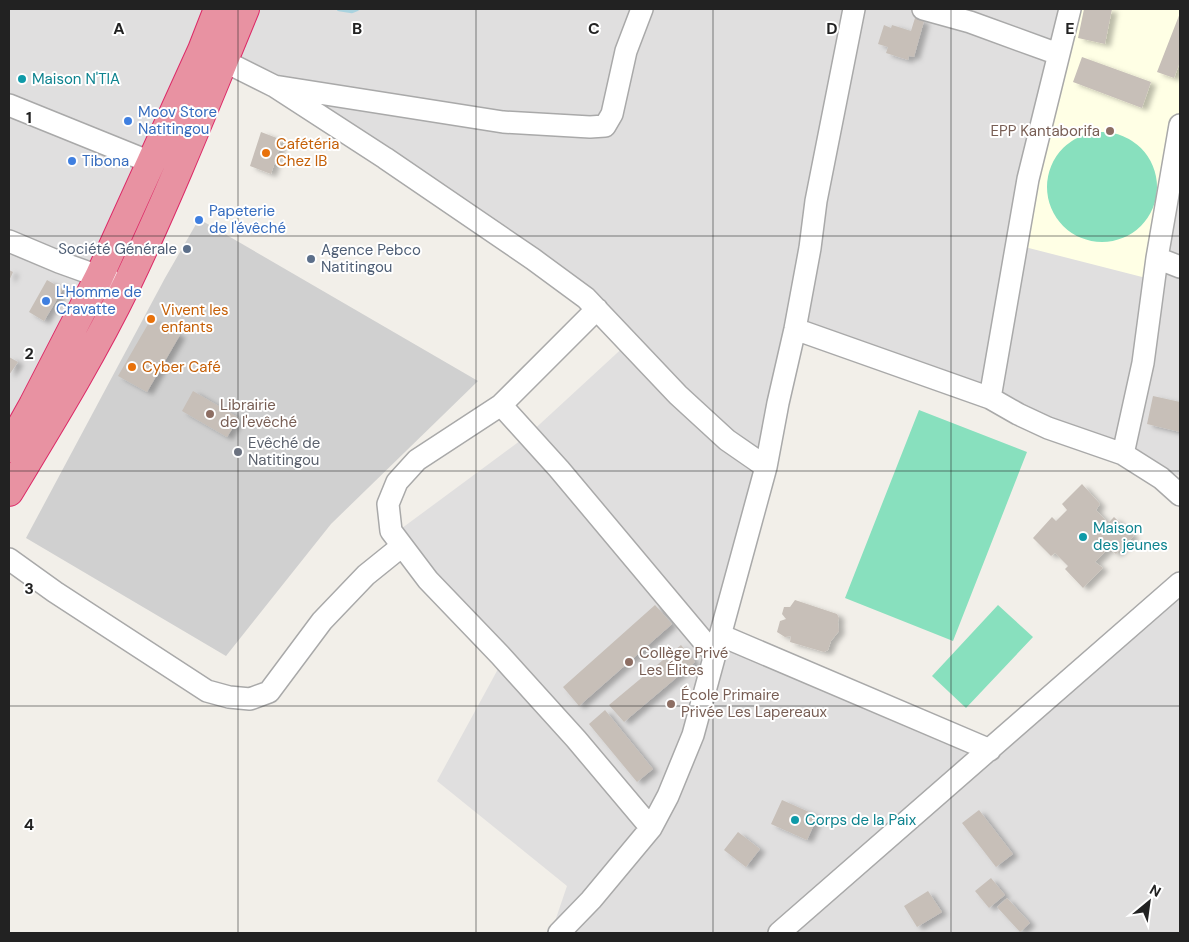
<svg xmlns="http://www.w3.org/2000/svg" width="1189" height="942" font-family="'DM Sans',sans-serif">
<defs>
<filter id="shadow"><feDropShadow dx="5.5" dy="3" stdDeviation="2.5" flood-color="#0004"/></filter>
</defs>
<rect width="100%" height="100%" fill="#f2efe9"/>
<path fill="#e0dfdf" d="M9,9H206L211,11L9,433Z
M242,9H1180V476L797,330L716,634L995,746L1180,589V933H551L567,886L437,781L504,658L394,534L528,435L629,342L535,261L222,61Z"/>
<path fill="#ffffe5" d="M1075,9H1180V110L1170,151L1150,279L1017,245Z"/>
<path fill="#d0d0d0" d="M199,219L478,381L331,524L226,656L26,538L165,278Z"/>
<path fill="#88e0be" d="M1047 187a55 55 0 1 1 110 0a55 55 0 1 1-110 0Z
M919,410L1027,452L953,641L845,598Z
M998,605L1033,637L966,708L932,676Z"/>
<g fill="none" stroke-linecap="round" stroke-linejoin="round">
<path stroke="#aad3df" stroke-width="4.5" d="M339,9L352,11L357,9"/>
</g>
<path fill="#c7bfb8" filter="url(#shadow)" d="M1084,9H1112L1105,44L1078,38Z
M1180,13V62L1174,78L1157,72Z
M915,18L924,21L914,57L909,56L908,60L886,53L888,47L878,44L884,25L891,28L892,25L911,31Z
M1082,57L1151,82L1142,108L1073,82Z
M261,132L282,140L271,174L250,166Z
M9,270L13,272L9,281Z
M47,280L63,289L44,321L29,312Z
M151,319L180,335L147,392L118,376Z
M9,357L18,362L9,375Z
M193,391L239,418L227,437L182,411Z
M1153,396L1180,402V432L1147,424Z
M1082,484L1100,504L1096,510L1108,523L1114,517L1134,536L1116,554L1109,548L1095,562L1103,568L1083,588L1065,569L1068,566L1055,553L1051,556L1033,538L1052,517L1056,521L1067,510L1062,504Z
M795,600L837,614L839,618L838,622L839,631L831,641L828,650L824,652L790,642L791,636L785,637L777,632L780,621L786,619L782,614L784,607H790Z
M655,605L672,624L579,706L563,687Z
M681,645L695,662L624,722L609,705Z
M605,710L653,769L637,782L589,724Z
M782,800L818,816L807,840L771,824Z
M979,810L1013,854L996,867L962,823Z
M738,832L760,849L746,867L724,850Z
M991,878L1005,895L989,908L975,891Z
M928,891L942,912L917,927L904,906Z
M1007,898L1030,923L1020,932L997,907Z"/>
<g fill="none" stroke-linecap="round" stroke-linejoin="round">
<defs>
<path id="minor" d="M923,9L970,22L1058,54
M224,61L274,86L503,122L590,127L605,126L612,114L626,51L642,9
M274,86L385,158L533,259L586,298L678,395L727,440L766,467
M9,105L150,162
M9,241L59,262L112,281
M1157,258L1180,267
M597,309L501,405L417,460L397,482L388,504L391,531L428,580L500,655L576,739L651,828
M795,329L990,398L1018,414L1048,428L1123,454L1161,478L1180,495
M990,398L1028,179L1070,9
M501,405L559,469L715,655
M1123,454L1143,363L1157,258L1180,125
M9,559L55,592L207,691L229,697L250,699L269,692L322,621L366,575L402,546
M720,635L990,750
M559,933L591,900L651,828L668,796L693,735L766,467L778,403L795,329L810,248L816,201L854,9
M779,933L1180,583"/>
<path id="highway" d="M9,448L33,405L99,277L202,50L218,9
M9,492C50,424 92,356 127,284C170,194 207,101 245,9"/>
</defs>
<use href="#minor" stroke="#a9a9a9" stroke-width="24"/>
<use href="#highway" stroke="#dc2a67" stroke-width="30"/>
<use href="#minor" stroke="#fff" stroke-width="21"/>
<use href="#highway" stroke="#e892a2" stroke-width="28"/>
</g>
<path fill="none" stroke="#222" stroke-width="1" stroke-opacity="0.55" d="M238,9V933M476,9V933M713,9V933M951,9V933M9,236H1180M9,471H1180M9,706H1180"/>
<g fill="#0f9aa8" stroke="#fff" stroke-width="2">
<circle cx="22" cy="79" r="5"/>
<circle cx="1083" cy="537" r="5"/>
<circle cx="795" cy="820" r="5"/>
</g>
<g fill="#3f7fe0" stroke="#fff" stroke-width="2">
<circle cx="128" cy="121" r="5"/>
<circle cx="72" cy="161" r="5"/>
<circle cx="199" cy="220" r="5"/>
<circle cx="46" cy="301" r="5"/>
</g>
<g fill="#8d6e63" stroke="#fff" stroke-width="2">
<circle cx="1110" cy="131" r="5"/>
<circle cx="210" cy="414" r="5"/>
<circle cx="629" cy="662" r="5"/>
<circle cx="671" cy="704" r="5"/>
</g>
<g fill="#e8710a" stroke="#fff" stroke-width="2">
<circle cx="266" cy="153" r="5"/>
<circle cx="151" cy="319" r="5"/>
<circle cx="132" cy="367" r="5"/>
</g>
<g fill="#5c6f8a" stroke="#fff" stroke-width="2">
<circle cx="187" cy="249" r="5"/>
<circle cx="311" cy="259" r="5"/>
</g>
<circle fill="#6b7280" stroke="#fff" stroke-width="2" cx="238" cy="452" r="5"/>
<g text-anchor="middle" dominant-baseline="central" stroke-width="4" stroke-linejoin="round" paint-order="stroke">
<g font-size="15" fill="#0d838f" stroke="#fff" text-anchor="start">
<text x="32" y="79">Maison N'TIA</text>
<text x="1093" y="528">Maison<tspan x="1093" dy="17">des jeunes</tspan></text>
<text x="805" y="820">Corps de la Paix</text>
</g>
<g font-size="15" fill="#366cbe" stroke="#fff" text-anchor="start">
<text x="138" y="112">Moov Store<tspan x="138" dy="17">Natitingou</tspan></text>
<text x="82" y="161">Tibona</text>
<text x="209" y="211">Papeterie<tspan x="209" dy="17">de l'évêché</tspan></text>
<text x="56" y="292">L'Homme de<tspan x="56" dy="17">Cravatte</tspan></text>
</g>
<g font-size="15" fill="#785e54" stroke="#fff" text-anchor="start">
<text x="1100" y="131" text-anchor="end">EPP Kantaborifa</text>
<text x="220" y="405">Librairie<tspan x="220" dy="17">de l'evêché</tspan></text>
<text x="639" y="653">Collège Privé<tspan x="639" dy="17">Les Élites</tspan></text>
<text x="681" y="695">École Primaire<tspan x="681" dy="17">Privée Les Lapereaux</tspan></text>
</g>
<g font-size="15" fill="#c56008" stroke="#fff" text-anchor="start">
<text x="276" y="144">Cafétéria<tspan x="276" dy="17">Chez IB</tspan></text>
<text x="161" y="310">Vivent les<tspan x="161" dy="17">enfants</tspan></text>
<text x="142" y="367">Cyber Café</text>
</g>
<g font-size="15" fill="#4e5e75" stroke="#fff" text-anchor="end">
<text x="177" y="249">Société Générale</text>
<text x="321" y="250" text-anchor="start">Agence Pebco<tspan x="321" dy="17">Natitingou</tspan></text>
</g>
<g font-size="15" fill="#5b616d" stroke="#fff" text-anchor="start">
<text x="248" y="443">Evêché de<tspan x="248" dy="17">Natitingou</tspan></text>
</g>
</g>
<g font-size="16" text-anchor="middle" font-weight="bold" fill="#222" stroke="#fff" stroke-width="4" stroke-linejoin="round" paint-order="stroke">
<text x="119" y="34">A</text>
<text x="357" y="34">B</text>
<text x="594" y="34">C</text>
<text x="832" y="34">D</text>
<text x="1070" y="34">E</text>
<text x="29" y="123">1</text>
<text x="29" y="359">2</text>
<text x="29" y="594">3</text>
<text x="29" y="830">4</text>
</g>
<rect width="1189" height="942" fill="none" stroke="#222222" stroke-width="20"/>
<g transform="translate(1149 902) rotate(29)" stroke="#ffffff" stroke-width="4" paint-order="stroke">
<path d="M0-4L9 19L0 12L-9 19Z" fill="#222222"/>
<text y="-8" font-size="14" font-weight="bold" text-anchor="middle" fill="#222222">N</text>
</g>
</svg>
